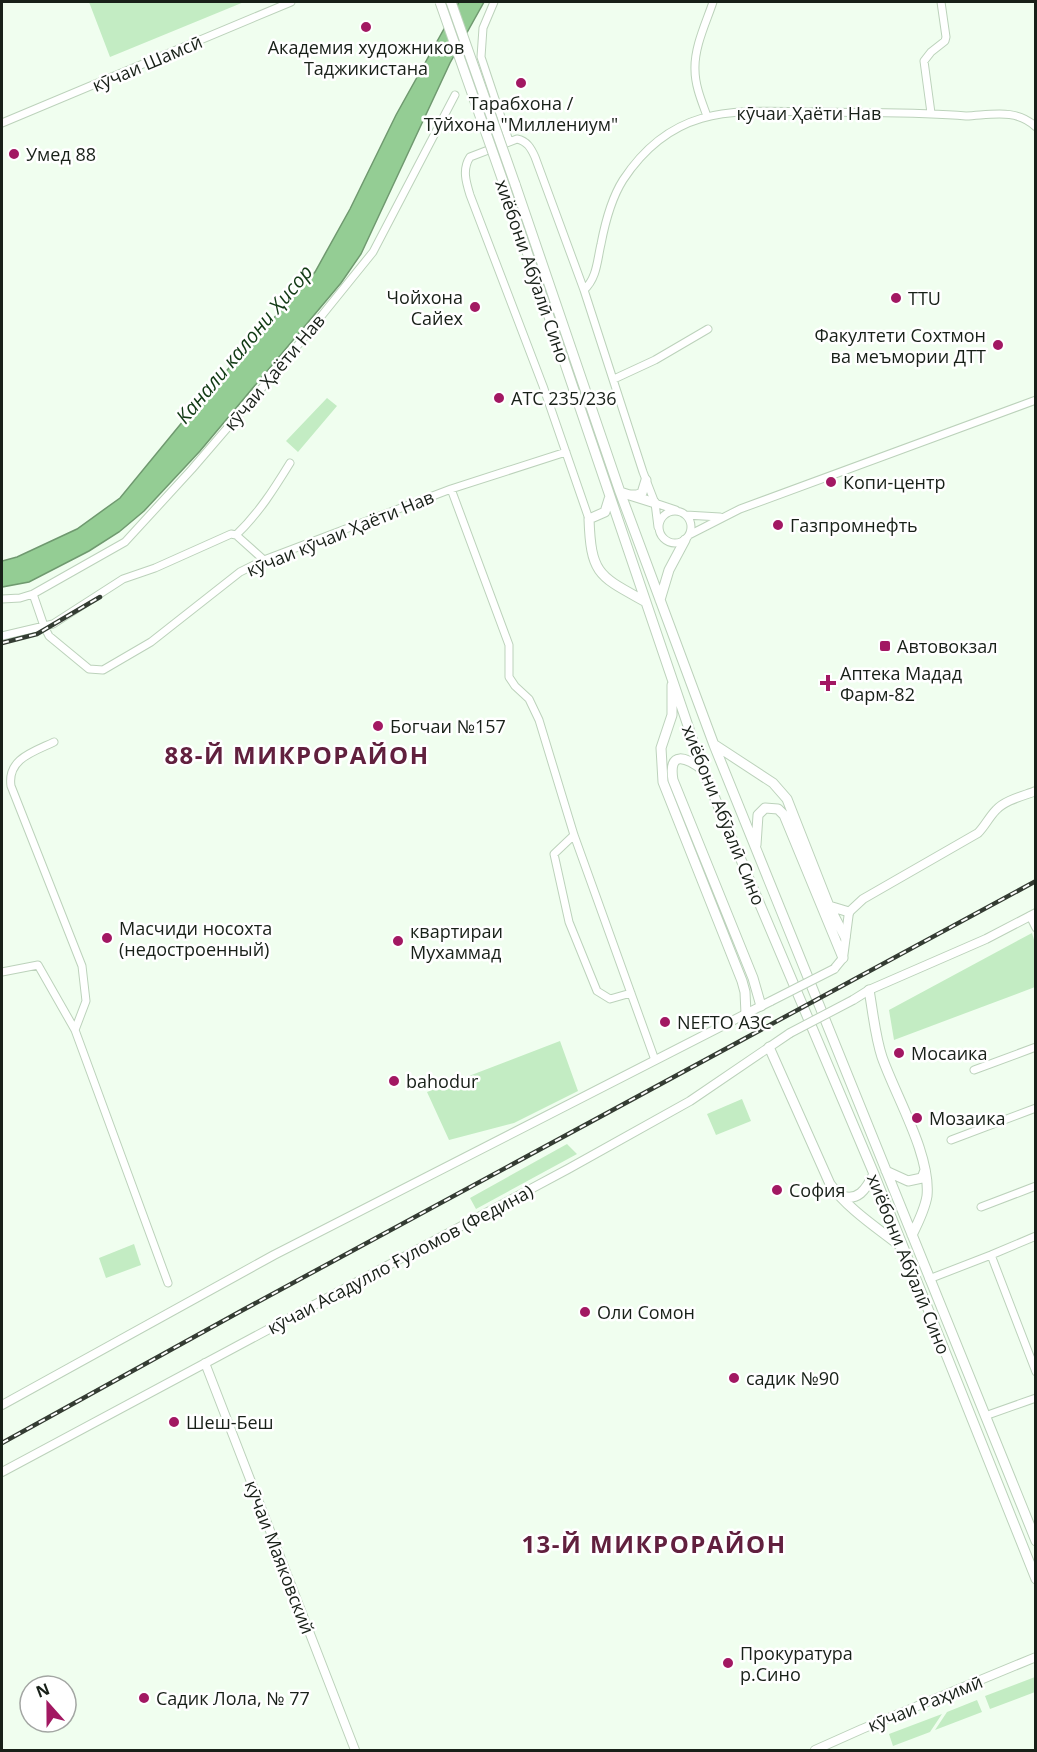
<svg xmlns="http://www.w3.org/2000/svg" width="1037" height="1752" font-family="'Open Sans',sans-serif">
<rect width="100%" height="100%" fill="#f0feef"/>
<path fill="#c3ecc3" d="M89,2H244L110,57Z
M327,398L337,406L298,452L286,441Z
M1032,933L1035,943V987L894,1040L889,1010Z
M560,1041L578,1091L514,1123L449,1140L427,1092Z
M742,1099L751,1121L716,1135L707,1114Z
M567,1144L577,1154L476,1209L470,1198Z
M134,1244L141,1265L106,1278L99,1258Z
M1035,1677V1692L990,1709L985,1696Z
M977,1700L982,1712L935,1730L947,1712Z
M942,1714L930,1732L893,1746L889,1734Z"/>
<path fill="#94cd94" stroke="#6f996f" stroke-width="1.5" d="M459,2H484L450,63L361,254L341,283L200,451L144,511L119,532L89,551L29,582L2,587V561L17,557L77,529L120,498L202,398L315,272L350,209L396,115Z"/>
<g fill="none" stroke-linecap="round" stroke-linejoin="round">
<defs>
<path id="minor" d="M494,2L483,28L481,57L509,141
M931,113L924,61L931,52L945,41L946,37L941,2
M707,116C702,102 695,86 695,70C694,47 706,23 713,2
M2,123L291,2
M584,290L535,157C531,148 527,141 517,139L470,157C462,169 466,182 470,195L543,386L589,519
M614,379L655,360L708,329
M451,489L509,645V677L515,686L529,699L539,720L574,835L655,1060
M655,503L676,510
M659 527a16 16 0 1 1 32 0a16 16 0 1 1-32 0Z
M686,515L720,517
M658,527L655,503L643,472L584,290C597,278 597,261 601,244C605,223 611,199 623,180C677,98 744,112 830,112C875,113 921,112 966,116C991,115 1016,108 1036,127
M236,535C259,513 274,489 290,463
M689,535L740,509L1036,400
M33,594L125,542L192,469L285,361L373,252L455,95
M2,599L20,598L33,594L44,626L49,636L89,669L103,670L151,642L240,572L264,560L451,489L566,452
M2,636L53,624L123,579L155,568L231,534L236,535L264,560
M54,742C33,752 7,759 11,786L82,966L86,1001L75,1030L168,1283
M574,835L554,854L569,922L597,991L610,999L631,993
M1030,916L1036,928
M2,972L38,965L75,1030
M974,1070L1036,1047
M951,1140L1036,1108
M981,1207L1036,1186
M991,1255L1036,1372
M929,1279L991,1255L1036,1236
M985,1416L1036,1398"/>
<path id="tertiary" d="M834,969L843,958L849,912L863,899L978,833C985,826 989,817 996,810C1005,800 1023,796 1036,791
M853,1000L869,990L986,939L1036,913
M205,1363L355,1750
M2,1405L274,1255L771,1001
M2,1472L568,1169L690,1101L790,1033
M815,1750L862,1729L1036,1657"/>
<path id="secondary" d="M515,184L620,492L714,745L1036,1541
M505,187L703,770L874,1174L1036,1579
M620,492L655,503
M631,495H637L642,493L646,480
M609,499L605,512L589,519C591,575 599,576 646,602
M660,600L669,570L685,540
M672,685V715L661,748L663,782L742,981L745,992L746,1014
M715,745L773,783L787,799L829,906L845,937
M703,770C686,757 668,750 673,780L753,978L761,1006
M756,845L758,815L765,808L778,809L784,815L843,958
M829,906L849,912
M869,990C873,1012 875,1036 882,1057C896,1097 931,1155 927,1196C925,1209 918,1223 912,1235
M769,1047L830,1184C848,1209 876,1227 900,1246
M886,1171L908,1181L922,1178L925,1170
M839,1195C858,1203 866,1189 874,1174"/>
</defs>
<use href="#minor" stroke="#bcd2bb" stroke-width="9"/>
<use href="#tertiary" stroke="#bcd2bb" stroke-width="10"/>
<use href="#secondary" stroke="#bcd2bb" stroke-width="11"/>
<use href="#minor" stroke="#fff" stroke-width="7"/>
<use href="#tertiary" stroke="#fff" stroke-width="8"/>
<use href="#secondary" stroke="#fff" stroke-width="9"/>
<defs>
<path id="rail" d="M2,643L37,634L100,597
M2,1443L241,1311L1036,881"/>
</defs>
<use href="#rail" stroke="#343c33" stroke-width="4.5"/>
<use href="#rail" stroke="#fff" stroke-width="2" stroke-dasharray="7" stroke-linecap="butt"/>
<defs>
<path id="tertiary-bridge" d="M771,1001L834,969
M790,1033L853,1000"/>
<path id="secondary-bridge" d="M440,2L505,187
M451,2L515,184"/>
</defs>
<use href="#tertiary-bridge" stroke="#bcd2bb" stroke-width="10" stroke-linecap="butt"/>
<use href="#secondary-bridge" stroke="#bcd2bb" stroke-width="11" stroke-linecap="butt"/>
<use href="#tertiary-bridge" stroke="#fff" stroke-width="8"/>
<use href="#secondary-bridge" stroke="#fff" stroke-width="9"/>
</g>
<g fill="#a21862" stroke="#fff" stroke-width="2">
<circle cx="366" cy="27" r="6"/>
<circle cx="521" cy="83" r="6"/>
<circle cx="14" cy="154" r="6"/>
<circle cx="896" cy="298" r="6"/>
<circle cx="475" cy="307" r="6"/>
<circle cx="998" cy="345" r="6"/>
<circle cx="499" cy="398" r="6"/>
<circle cx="831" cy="482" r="6"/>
<circle cx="778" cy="525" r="6"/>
<rect x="879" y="640" width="12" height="12" rx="3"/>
<path d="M825 674h6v6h6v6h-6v6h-6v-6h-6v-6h6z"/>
<circle cx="378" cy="726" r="6"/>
<circle cx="107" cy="938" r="6"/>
<circle cx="398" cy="941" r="6"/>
<circle cx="665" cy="1022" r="6"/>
<circle cx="899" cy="1053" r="6"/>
<circle cx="394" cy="1081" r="6"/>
<circle cx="917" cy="1118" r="6"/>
<circle cx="777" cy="1190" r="6"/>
<circle cx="585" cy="1312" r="6"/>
<circle cx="734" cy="1378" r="6"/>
<circle cx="174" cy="1422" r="6"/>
<circle cx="728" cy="1663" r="6"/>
<circle cx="144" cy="1698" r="6"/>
</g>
<g text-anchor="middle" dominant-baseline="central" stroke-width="5" stroke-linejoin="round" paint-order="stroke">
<g font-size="18" fill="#182018" stroke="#fff" text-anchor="start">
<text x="366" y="47" text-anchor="middle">Академия художников<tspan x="366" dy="21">Таджикистана</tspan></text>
<text x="521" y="103" text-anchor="middle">Тарабхона /<tspan x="521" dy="21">Тӯйхона "Миллениум"</tspan></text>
<text x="26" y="154">Умед 88</text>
<text x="463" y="297" text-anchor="end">Чойхона<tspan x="463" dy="21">Сайех</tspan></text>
<text x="908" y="298">TTU</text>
<text x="986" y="335" text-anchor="end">Факултети Сохтмон<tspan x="986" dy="21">ва меъмории ДТТ</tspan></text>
<text x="511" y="398">АТС 235/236</text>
<text x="843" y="482">Копи-центр</text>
<text x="790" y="525">Газпромнефть</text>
<text x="897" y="646">Автовокзал</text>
<text x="840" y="673">Аптека Мадад<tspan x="840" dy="21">Фарм-82</tspan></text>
<text x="390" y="726">Богчаи №157</text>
<text x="119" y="928">Масчиди носохта<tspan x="119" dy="21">(недостроенный)</tspan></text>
<text x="410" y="931">квартираи<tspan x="410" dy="21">Мухаммад</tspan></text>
<text x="677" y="1022">NEFTO АЗС</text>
<text x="911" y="1053">Мосаика</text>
<text x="406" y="1081">bahodur</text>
<text x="929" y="1118">Мозаика</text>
<text x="789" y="1190">София</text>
<text x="597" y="1312">Оли Сомон</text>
<text x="746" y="1378">садик №90</text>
<text x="186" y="1422">Шеш-Беш</text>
<text x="740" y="1653">Прокуратура<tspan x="740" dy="21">р.Сино</tspan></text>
<text x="156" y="1698">Садик Лола, № 77</text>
</g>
<g font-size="18" fill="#182018" stroke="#fff">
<text transform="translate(147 63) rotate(-23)">кӯчаи Шамсӣ</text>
<text x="809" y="113">кӯчаи Ҳаёти Нав</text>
<text transform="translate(533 271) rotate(71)">хиёбони Абӯалӣ Сино</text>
<text transform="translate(274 372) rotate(-50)">кӯчаи Ҳаёти Нав</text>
<text transform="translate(340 533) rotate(-22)">кӯчаи кӯчаи Ҳаёти Нав</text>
<text transform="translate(724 815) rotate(68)">хиёбони Абӯалӣ Сино</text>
<text transform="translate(400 1259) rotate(-28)">кӯчаи Асадулло Ғуломов (Федина)</text>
<text transform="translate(909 1264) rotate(68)">хиёбони Абӯалӣ Сино</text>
<text transform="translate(280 1557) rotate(69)">кӯчаи Маяковский</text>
<text transform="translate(925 1703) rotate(-22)">кӯчаи Раҳимӣ</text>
</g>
<g font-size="20" font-style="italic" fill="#113a14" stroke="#fff">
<text transform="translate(244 344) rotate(-50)">Канали калони Ҳисор</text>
</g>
<g font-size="24" font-weight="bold" letter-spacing="1.5" fill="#61203e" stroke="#fff">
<text x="297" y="754">88-Й МИКРОРАЙОН</text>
<text x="654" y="1543">13-Й МИКРОРАЙОН</text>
</g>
</g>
<rect width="1037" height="1752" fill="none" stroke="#182018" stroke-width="6"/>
<g transform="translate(48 1704) rotate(339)"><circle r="28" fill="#ffffff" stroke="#a3a6a3" stroke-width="1.5"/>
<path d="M0-4.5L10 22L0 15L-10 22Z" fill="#a21862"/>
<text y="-9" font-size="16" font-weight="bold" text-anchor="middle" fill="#182018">N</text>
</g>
</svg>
